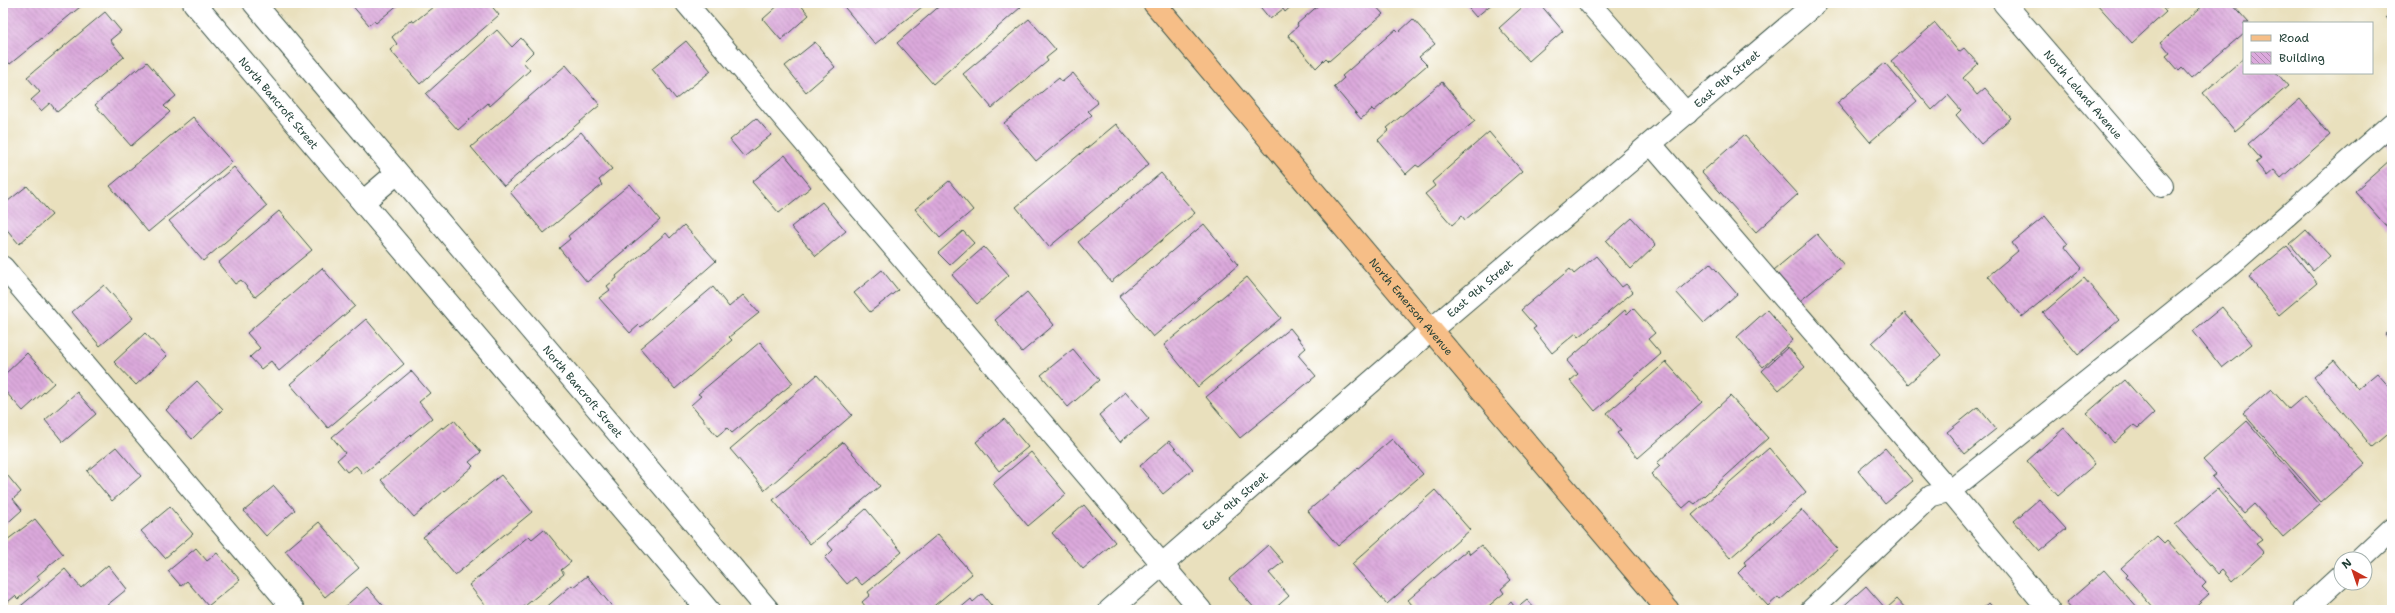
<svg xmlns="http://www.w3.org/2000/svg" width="2395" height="613" font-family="'Shantell Sans',sans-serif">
<defs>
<pattern id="building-back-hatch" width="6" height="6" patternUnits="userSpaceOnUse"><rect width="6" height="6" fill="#dba9dc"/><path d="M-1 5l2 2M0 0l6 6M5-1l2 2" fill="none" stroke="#b18bb3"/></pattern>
</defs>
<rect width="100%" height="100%" fill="#fff"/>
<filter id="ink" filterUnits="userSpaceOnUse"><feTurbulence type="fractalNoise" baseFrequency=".025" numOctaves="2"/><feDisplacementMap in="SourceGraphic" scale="8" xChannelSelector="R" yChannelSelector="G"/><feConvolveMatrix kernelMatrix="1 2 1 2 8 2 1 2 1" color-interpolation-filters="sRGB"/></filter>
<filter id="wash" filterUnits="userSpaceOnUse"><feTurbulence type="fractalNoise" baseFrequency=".012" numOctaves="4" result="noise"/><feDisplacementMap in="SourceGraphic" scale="16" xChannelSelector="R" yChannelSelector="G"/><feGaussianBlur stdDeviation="0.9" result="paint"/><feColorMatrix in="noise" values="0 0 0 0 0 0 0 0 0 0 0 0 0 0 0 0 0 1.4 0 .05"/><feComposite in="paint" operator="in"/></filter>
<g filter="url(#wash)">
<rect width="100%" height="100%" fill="#e9e0bd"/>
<g id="blocks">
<path fill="url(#building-back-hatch)" d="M6,3H85L10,64L3,56V39L7,36L3,31V6Z
M350,3H400L376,23L374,21L369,25Z
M438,3H469L471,5L473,3H489L499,15L420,84L390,50L397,44L392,37L411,20L414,22Z
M781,3H799L809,15L781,40L763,19Z
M841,3H927L875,44Z
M943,3H1018L1021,7L933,84L897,43Z
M1257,3H1295L1285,12L1283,9L1270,19Z
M1321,3H1373L1383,14L1329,61L1326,58L1316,68L1288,35L1298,26L1297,24Z
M1464,3H1493L1476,17Z
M1527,3H1539L1563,31L1529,61L1499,28Z
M2096,3H2158L2166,12L2132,43Z
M2162,3H2172L2166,8Z
M2206,3H2231L2249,23H2244V33L2191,78L2182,68L2179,71L2166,56L2170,53L2161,42Z
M2392,11V24L2386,17Z
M105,12L121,31L110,40L124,57L57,112L50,103L41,111L31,100L40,92L27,77Z
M1029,19L1056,50L1046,58L1048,61L992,108L963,74Z
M1413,19L1435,44L1419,57L1427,65L1374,111L1372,109L1361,119L1334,87L1344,78L1342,76L1396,29L1399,32Z
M1935,23L1959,52L1964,48L1978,64L1963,78L1977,95L1985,88L2011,118L1981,144L1956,115L1961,110L1948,95L1932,110L1891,61Z
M497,30L512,47L521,38L533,52L523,62L530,70L490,106L488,103L458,130L426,94Z
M686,41L711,71L676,99L652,69Z
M815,42L835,67L806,92L785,66Z
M2244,58V73H2277L2288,86L2235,131L2203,93Z
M147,62L176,96L164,106L170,112L131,146L95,105L136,69L137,71Z
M1885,63L1917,101L1870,142L1837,103Z
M566,65L600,105L504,186L471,147Z
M1073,73L1098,103L1088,111L1092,115L1036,161L1004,123L1059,78L1062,82Z
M1442,82L1475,121L1419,167L1416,165L1406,174L1378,140L1389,130L1387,128Z
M2300,99L2330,135L2281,178L2274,170L2267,176L2256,163L2261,159L2248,144Z
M193,117L232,162L148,232L110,186Z
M756,118L771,135L744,157L730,140Z
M1116,124L1149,164L1049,247L1016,207Z
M581,132L612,169L599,180L602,185L544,233L510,192Z
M1489,132L1522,171L1465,220L1462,216L1452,225L1425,194L1435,186L1432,182Z
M2392,134V150L2384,141Z
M1744,135L1798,194L1756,232L1702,172Z
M785,155L811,187L779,213L752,182Z
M2390,160L2392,162V224L2388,228L2355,191Z
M234,167L267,206L203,261L169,221Z
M1161,173L1195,213L1111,282L1078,242Z
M949,181L973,210L940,238L915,209Z
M630,184L660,220L587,282L559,248L570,239L568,236Z
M27,186L52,215L19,244L3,225V205Z
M822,202L846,231L816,256L791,227Z
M279,211L312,250L255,297L241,280L235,284L218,263Z
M2045,216L2068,244L2064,246L2082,268L2022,317L1988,276L2018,251L2012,243Z
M1632,218L1656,245L1631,269L1606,241Z
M1204,224L1238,265L1153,337L1119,296Z
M684,225L716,261L641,327L639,325L630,333L599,298L610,290L607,286L617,278L616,276L666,233L670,238Z
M2306,230L2330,256L2313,271L2290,244Z
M963,231L974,243L950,265L938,253Z
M1817,234L1844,265L1800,301L1774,270Z
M2287,246L2317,283L2279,315L2249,277Z
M984,247L1009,275L977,304L952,275Z
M1596,256L1622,287L1626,284L1633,292L1579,337L1576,333L1552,353L1533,329L1536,327L1521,310L1570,269L1574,274Z
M1710,263L1737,294L1704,323L1676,292Z
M322,268L355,306L279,371L271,361L261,369L250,357L260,348L247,333Z
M882,270L898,290L870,312L854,293Z
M1247,277L1281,318L1198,387L1164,345Z
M2084,278L2119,320L2078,355L2043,313Z
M104,285L133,318L100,346L72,312Z
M713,287L729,307L743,295L759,313L729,337L732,340L675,389L640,348Z
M1027,292L1054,325L1022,352L995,320Z
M2222,307L2252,344L2222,368L2193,331Z
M1633,308L1655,333L1648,339L1661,354L1595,411L1570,381L1578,374L1567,361L1625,310L1627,314Z
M1767,310L1793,340L1763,367L1737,337Z
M1905,313L1941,355L1908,384L1872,343Z
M366,319L404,364L328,428L290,384Z
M1290,328L1306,348L1298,355L1316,376L1240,438L1206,397Z
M2392,329V342L2385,334Z
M145,333L167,356L136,385L114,362Z
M760,342L793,383L732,433L727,428L717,436L691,405L701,396L698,394Z
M1788,347L1805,367L1779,390L1762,371Z
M1073,349L1099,380L1068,407L1041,375Z
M27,353L54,383L23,411L3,389V376Z
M2334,360L2358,389L2377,373L2392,390V430L2372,447L2314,377Z
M1666,362L1702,402L1638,458L1617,433L1621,430L1607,413Z
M411,371L430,393L419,402L432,418L363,474L356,466L347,472L337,460L345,453L332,437Z
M817,375L852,415L765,490L730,449Z
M2125,380L2154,413L2138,428L2134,425L2114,443L2087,413Z
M197,381L223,409L192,439L166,410Z
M2271,389L2289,409L2304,396L2365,464L2321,502L2243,413Z
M77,392L96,414L63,442L45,420Z
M1126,392L1149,419L1120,442L1099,415Z
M1730,396L1768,438L1695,504L1691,501L1683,508L1651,474L1660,466L1657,463Z
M1978,407L1996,429L1965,454L1947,432Z
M1004,419L1028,447L999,471L976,442Z
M454,420L481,452L469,462L473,466L414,517L381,480L442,427L443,429Z
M2247,421L2320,505L2283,537L2254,504L2244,513L2212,477L2216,474L2203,460Z
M2064,428L2095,464L2058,496L2027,461Z
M1392,439L1423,474L1338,546L1308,511Z
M1169,441L1193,469L1163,494L1140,466Z
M843,442L880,486L810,544L773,500Z
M116,447L141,476L112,501L87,471Z
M1769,448L1806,492L1730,558L1692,515Z
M1885,448L1913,481L1885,504L1858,471Z
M1031,452L1066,494L1028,526L993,484Z
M3,470L21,492L13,499L22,510L3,527Z
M501,475L532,512L455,575L423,537Z
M274,486L295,510L266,536L244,511Z
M2217,489L2262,540L2256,544L2264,553L2232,582L2222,570L2218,574L2175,525Z
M1435,490L1470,530L1387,604L1352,564Z
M2039,499L2066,529L2040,551L2014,521Z
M1084,505L1115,542L1083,569L1052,533Z
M170,507L193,534L165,558L141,531Z
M866,509L902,552L862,585L855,577L847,584L825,558L833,550L827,543Z
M1802,510L1838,549L1780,600L1778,597L1768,606L1738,573L1746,565L1744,562Z
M35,519L63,554L37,576L40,580L18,599L15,596L3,606V543Z
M319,522L359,568L325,597L285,551Z
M544,529L571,562L561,570L564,574L520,610H489L469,585L529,536L532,539Z
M938,534L972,574L929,610H868L862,602L870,595L868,592Z
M2157,536L2164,543L2167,540L2206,583L2202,587L2209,594L2191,610H2155L2126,577L2128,575L2121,568Z
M1268,545L1283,562L1269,573L1289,596L1273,610H1256L1229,579Z
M1481,545L1511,580L1501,589L1504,593L1484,610H1416L1408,600L1467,550L1470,554Z
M196,548L207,561L217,553L240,580L208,606L187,581L181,586L168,571Z
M108,565L127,589L101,610H16L65,569L81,588Z
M2104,570L2139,610H2072L2066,603Z
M587,576L615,610H543L572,585L573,587Z
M1866,586L1886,609L1897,599L1907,610H1839Z
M367,587L387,610H341Z
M982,594L995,610H958L971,599L973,602Z
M1527,600L1536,610H1502L1511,602L1516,609Z
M1989,603L1995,610H1981Z"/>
</g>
</g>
<g filter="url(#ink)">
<use href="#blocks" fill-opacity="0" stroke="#3d5549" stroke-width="1"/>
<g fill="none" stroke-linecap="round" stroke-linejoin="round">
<defs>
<path id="lane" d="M686,3L1201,610
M1589,3L1687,114
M1652,145L1950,491L2049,610
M3,267L294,610
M1811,610L1931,496L1950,491L2229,267L2392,123"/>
<g id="street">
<path id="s1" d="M194,3L708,610"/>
<path id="s2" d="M254,3L768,610"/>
<path id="s3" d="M2004,3L2162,186"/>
<path d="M363,202L397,173"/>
<path d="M2360,559L2392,529"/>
<path id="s4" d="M1110,610L1432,329L1816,3"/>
<path d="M2304,610L2341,576"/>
</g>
<g id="primary">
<path id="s5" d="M1154,3L1668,610"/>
</g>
</defs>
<use href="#lane" stroke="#3d5549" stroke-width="23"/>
<use href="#street" stroke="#3d5549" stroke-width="24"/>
<use href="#primary" stroke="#3d5549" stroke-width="24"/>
<use href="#lane" stroke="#fff" stroke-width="21"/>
<use href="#street" stroke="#fff" stroke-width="22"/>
<use href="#primary" stroke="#f6be87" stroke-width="22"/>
</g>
</g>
<g text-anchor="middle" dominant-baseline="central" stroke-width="4" stroke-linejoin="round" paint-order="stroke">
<g font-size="11" fill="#1f3d34" stroke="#fff">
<text stroke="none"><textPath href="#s4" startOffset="814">East 9th Street</textPath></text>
<text stroke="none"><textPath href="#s3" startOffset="121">North Leland Avenue</textPath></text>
<text stroke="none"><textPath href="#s1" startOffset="131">North Bancroft Street</textPath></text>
<text stroke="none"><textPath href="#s4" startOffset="490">East 9th Street</textPath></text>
<text stroke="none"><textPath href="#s5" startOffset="398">North Emerson Avenue</textPath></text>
<text stroke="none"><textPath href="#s2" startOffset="509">North Bancroft Street</textPath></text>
<text stroke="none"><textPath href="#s4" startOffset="166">East 9th Street</textPath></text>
</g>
</g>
<rect width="2395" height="613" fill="none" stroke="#fff" stroke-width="16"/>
<rect x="2243" y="22" width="130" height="52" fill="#ffffff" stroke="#a5b1ae"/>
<rect x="2251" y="35" width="20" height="6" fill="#f6be87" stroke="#a5b1ae"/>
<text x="2279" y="42" font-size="12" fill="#1f3d34">Road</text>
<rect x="2251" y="52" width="20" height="12" fill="url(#building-back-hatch)" stroke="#a5b1ae"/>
<text x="2279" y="62" font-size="12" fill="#1f3d34">Building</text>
<g transform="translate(2353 571) rotate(320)"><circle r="19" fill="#ffffff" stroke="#a5b1ae"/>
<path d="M0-3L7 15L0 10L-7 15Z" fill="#c8321e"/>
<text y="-6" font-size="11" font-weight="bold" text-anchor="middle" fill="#1f3d34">N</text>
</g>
</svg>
